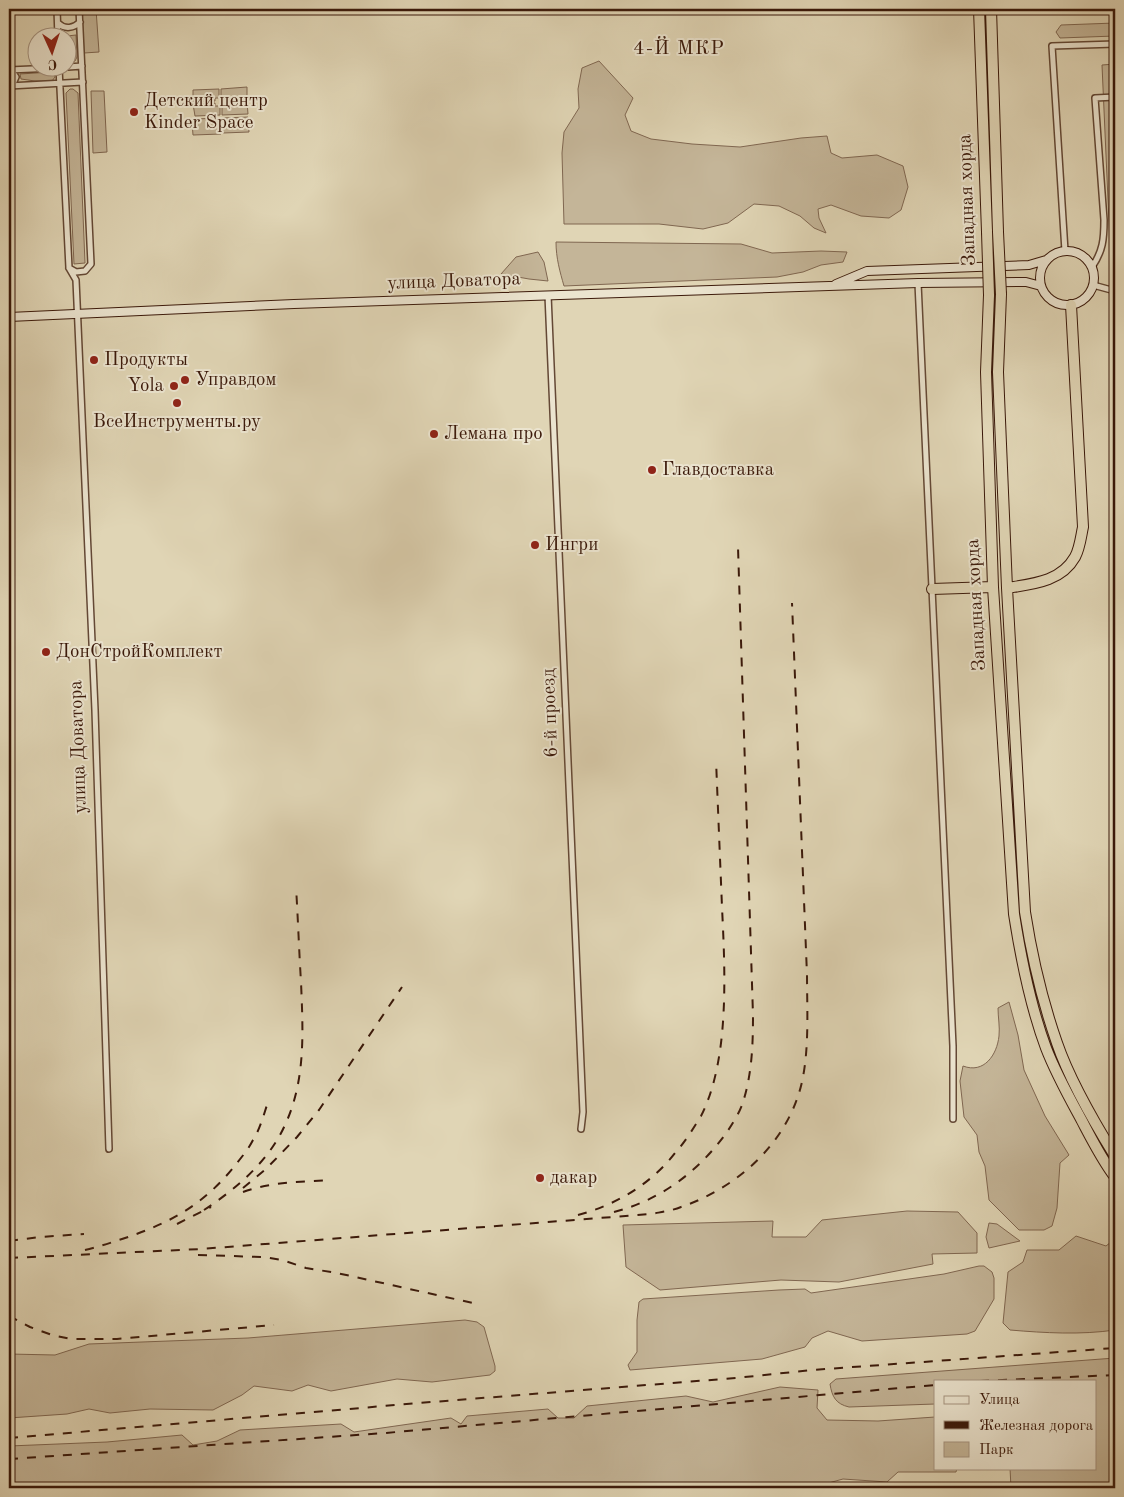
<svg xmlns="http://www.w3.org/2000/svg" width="1124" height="1497" font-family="'Old Standard TT',serif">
<rect width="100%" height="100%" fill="#e0d5b5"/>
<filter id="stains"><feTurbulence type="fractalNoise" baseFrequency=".004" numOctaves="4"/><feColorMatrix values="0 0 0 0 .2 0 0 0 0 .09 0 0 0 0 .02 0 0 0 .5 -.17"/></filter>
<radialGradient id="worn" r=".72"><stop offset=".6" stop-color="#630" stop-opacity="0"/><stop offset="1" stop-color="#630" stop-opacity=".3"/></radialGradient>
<path fill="#c4b598" stroke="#806751" d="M82,9H96L99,52L84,53Z
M1115,23V36L1060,38L1056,32L1061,25Z
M76,35L77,57L75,61L69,63L68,62L67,36Z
M599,61L633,98L625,115L631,131L651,139L692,144L740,147L801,138L827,136L831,153L842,158L877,155L903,166L908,187L901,210L889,218L861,216L831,205L818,209L819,218L826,233L814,228L800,216L779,206L754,204L728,223L703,229L659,224H564L562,153L564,132L579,108L578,89L582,68Z
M1115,64V248L1110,245L1102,65Z
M51,72L54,73L55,77L52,81H35L21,79L20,74Z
M247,87V100L226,101V98H221V89Z
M70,89H73L78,93L85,263L74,264L66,93Z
M219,89V98H215V101L193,102V90Z
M91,91H104L107,152L93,153Z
M247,102L248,114L222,115V106L226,105V103Z
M215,103V106H220V115L195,116L193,104Z
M248,117L249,132L223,133L222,118Z
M220,118L221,134L193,135L192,122H195V119Z
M556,242L741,244L772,253L821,251L847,252L843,262L821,265L803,272L777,277L564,286C560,272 556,258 556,242Z
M538,252L544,262L548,281L529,279L501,274L516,257Z
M1009,1002L1018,1035L1024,1070L1045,1116L1069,1155L1060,1163L1057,1208L1052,1226L1044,1230H1019L989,1200L985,1166L979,1152L977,1135L964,1117L960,1081L963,1066C984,1074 997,1055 999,1036C1000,1027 998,1017 998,1008Z
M907,1211L958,1212L977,1233V1253L932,1254L933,1264L839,1282L781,1280L660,1290L626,1267L623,1225L773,1221L772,1237H806L822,1220Z
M989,1223L997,1224L1020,1241L989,1248L986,1237Z
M1076,1236L1106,1246L1111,1242L1115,1245V1330C1081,1335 1045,1333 1010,1330L1003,1323L1008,1272L1023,1262L1027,1250H1059Z
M979,1266H984L992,1272L994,1278V1299L975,1331L967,1334L862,1341L828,1331L812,1338L805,1347L762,1359L630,1370L628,1365L637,1352V1320L639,1302L643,1299L779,1290L805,1289L811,1293L944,1274Z
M465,1320L477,1322L484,1327L495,1366V1371L490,1375L432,1382L397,1379L331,1391L308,1385L292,1391L254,1386L242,1395L213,1410L150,1409L110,1413L89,1409L67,1414L9,1418V1354L55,1355L89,1344L248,1338Z
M1115,1358V1488H1011L1010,1468H1095V1381H935V1404L849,1407C836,1404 832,1397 830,1384L836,1379Z
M780,1387L818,1390L817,1408L827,1420L878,1421L935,1417V1468H957L956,1472H898L887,1482L843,1479L814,1487L783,1485L779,1488H9V1446L107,1442L182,1435L193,1445L217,1441L240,1430L341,1424L354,1432L451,1418L461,1424L467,1416L548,1409L558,1418H574L587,1406L686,1396L713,1402Z"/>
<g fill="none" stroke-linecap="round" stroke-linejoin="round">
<defs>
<path id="street" d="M57,9L58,38
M58,23C65,30 74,28 80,22
M68,67L82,66
M59,68L69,268L76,280L95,710L109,1149
M9,70L55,68
M11,70L16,77L12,86
M9,86L83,82
M1065,251L1052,46L1115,44
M1092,267C1103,251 1104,239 1104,220L1095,98L1115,97
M69,268L76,272L85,271L91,264L79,9
M918,283L953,1046V1119
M1093,285L1115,291
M548,295L583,1112L581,1129"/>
<path id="secondary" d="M1040 278a27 27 0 1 1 54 0a27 27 0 1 1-54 0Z
M836,284L867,271L1029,265L1046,260
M9,317L294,304L918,283L1026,282L1041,286"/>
<path id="highway" d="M979,9L987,232
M991,9L998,232
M1001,294L998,372L1007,588L1025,912C1032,957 1042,1000 1057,1043C1070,1081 1094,1122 1115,1156
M989,295L986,372L993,587L1014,914C1021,959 1030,1005 1046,1048C1056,1074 1069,1097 1082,1121C1092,1140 1102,1160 1115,1177
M1007,588C1032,584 1061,582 1075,557C1080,548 1081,536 1083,527L1071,305
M932,589L993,587"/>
</defs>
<use href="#street" stroke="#644835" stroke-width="8"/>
<use href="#secondary" stroke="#3b190a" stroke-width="10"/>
<use href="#highway" stroke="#3b190a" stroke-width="12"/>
<use href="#street" stroke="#ebe4cf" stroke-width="5"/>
<use href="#secondary" stroke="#ebe4cf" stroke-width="8"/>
<use href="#highway" stroke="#e0d5b5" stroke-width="10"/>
<path stroke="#3b190a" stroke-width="2" stroke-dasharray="9 9" stroke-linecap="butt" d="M243,1188L266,1169L297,1137L319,1110L402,987
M243,1192C270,1182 300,1182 329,1180
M204,1210C236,1189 269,1161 285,1125C306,1080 303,1031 301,982C299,950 298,919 296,887
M614,1212C661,1200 699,1171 727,1132C733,1123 740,1112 743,1102C752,1074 753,1044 753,1015L738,547
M578,1215C616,1205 651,1184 675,1153C685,1142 693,1129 701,1116C730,1059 725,970 722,907C720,858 718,809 716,760
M177,1224L211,1207
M9,1241L40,1237L84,1234
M85,1250C98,1247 110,1243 122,1239C168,1224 202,1206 233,1168C240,1159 248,1150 253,1140C260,1129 263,1117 267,1105
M198,1255L263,1257L282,1260L306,1268L337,1273L473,1303
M9,1258L201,1249L651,1214C661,1212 671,1211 681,1207C734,1189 782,1148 799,1093C810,1058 807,1011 807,975L792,603
M9,1316L30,1327L52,1335L71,1339H117L274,1325
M980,1381L1115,1375
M9,1438L419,1403L736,1378L812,1370L1115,1348
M9,1459L385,1433L935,1385"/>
<defs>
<path id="highway-bridge" d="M987,232L989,295
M998,232L1001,294"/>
</defs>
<use href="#highway-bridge" stroke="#3b190a" stroke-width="12" stroke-linecap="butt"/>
<use href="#highway-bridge" stroke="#e0d5b5" stroke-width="10"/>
</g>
<g fill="#8f2418" stroke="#ebe4cf" stroke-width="2">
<circle cx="134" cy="112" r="5"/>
<circle cx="94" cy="360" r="5"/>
<circle cx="185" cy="380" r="5"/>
<circle cx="174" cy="386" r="5"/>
<circle cx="177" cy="403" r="5"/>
<circle cx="434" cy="434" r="5"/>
<circle cx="652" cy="470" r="5"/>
<circle cx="535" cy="545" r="5"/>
<circle cx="46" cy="652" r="5"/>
<circle cx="540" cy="1178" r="5"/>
</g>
<g text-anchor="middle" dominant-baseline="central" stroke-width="4" stroke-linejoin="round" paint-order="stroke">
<g font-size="19" fill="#3b190a" stroke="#ebe4cf" text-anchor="start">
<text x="144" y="101">Детский центр<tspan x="144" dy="22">Kinder Space</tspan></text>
<text x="104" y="360">Продукты</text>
<text x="195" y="380">Управдом</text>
<text x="164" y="386" text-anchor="end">Yola</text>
<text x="177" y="422" text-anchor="middle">ВсеИнструменты.ру</text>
<text x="444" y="434">Лемана про</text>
<text x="662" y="470">Главдоставка</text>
<text x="545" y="545">Ингри</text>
<text x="56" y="652">ДонСтройКомплект</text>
<text x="550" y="1178">дакар</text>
</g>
<g font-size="19" fill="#3b190a" stroke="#ebe4cf">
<text transform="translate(968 200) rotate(-92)">Западная хорда</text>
<text transform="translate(454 282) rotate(-2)">улица Доватора</text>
<text transform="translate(977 605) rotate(-93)">Западная хорда</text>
<text transform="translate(551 713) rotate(-92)">6-й проезд</text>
<text transform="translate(79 747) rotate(-92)">улица Доватора</text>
</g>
<g font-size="20" letter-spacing="1" fill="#3b190a" stroke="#ebe4cf">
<text x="679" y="49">4-Й МКР</text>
</g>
</g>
<rect width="1124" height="1497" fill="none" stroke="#e0d5b5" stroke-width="30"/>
<rect x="10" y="10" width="1104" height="1477" fill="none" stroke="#3b190a" stroke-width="2.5"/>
<rect x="15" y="15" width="1094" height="1467" fill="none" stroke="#3b190a"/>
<rect x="934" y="1380" width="162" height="90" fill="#ebe4cf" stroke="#a59380"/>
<rect x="944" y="1396" width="25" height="8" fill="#ebe4cf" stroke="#a59380"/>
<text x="979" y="1404" font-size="15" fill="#3b190a">Улица</text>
<rect x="944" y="1421" width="25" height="8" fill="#3b190a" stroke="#a59380"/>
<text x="979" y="1430" font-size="15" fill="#3b190a">Железная дорога</text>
<rect x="944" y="1442" width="25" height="15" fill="#c4b598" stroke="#a59380"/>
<text x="979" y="1454" font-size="15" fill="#3b190a">Парк</text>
<g transform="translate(52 52) rotate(177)"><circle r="24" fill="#ebe4cf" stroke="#a59380"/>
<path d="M0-4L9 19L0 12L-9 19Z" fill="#8f2418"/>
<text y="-8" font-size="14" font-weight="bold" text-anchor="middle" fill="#3b190a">С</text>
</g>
<rect width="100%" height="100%" filter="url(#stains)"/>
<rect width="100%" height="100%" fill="url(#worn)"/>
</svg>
